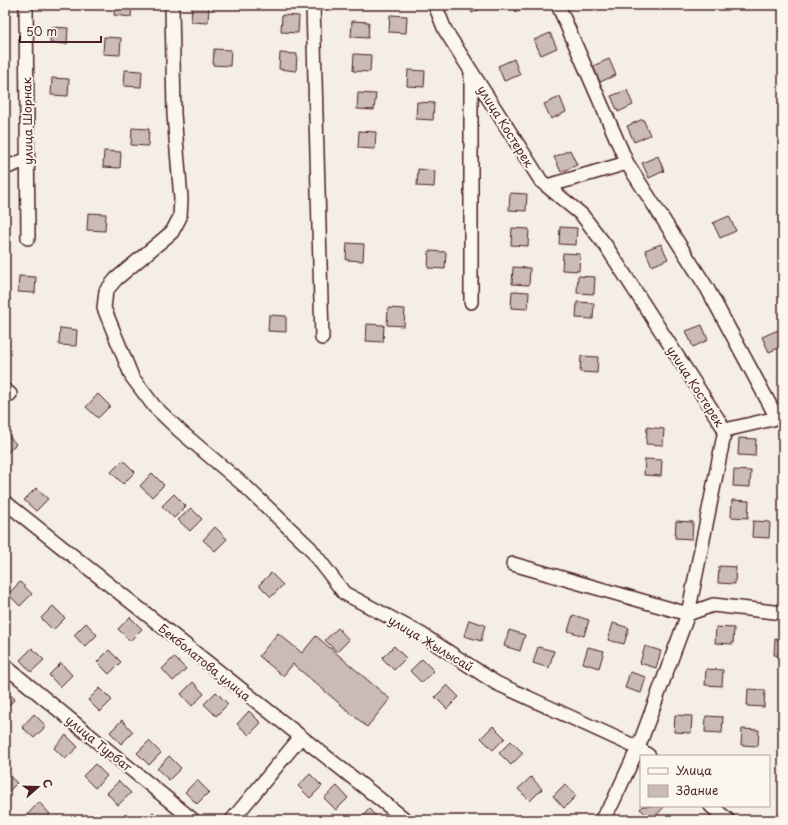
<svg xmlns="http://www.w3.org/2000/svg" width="788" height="825" font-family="'Playpen Sans',sans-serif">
<rect width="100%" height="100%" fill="#f4eee4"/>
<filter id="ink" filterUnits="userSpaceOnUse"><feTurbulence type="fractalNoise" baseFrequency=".025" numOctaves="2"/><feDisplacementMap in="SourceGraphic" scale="8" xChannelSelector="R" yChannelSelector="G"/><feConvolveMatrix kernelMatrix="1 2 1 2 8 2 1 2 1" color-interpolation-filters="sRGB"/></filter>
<g filter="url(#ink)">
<path fill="#cabbb6" stroke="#4a1f2b" d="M115,5H132L131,17L114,15Z
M192,5L209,6L208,23L191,22Z
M469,5H487V6L472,13Z
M513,5H532L516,12Z
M282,15L299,16L298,33L281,32Z
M390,15L407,16L406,33L389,32Z
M352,21L369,22L368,38L351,37Z
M51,27L68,28L67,44L50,43Z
M550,33L557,48L541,55L534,40Z
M104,37L121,38L120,55L103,54Z
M214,49L231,50L230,66L213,65Z
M280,53L297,54L296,71L279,69Z
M354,54L371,55L370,72L353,71Z
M514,59L520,75L504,81L498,66Z
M609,59L616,75L600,82L593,66Z
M125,70L142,71L141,87L124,86Z
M408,70L425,71L424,87L407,86Z
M52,78L69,79L68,96L51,95Z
M627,90L633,105L618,112L611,96Z
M358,93L376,94L374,110L357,109Z
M560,97L566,112L551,119L544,104Z
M417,102L434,103L433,120L416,119Z
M643,119L650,135L634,142L627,126Z
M132,128L149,129L148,146L131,145Z
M359,131L376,132L375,149L358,148Z
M570,150L577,165L561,172L554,157Z
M104,151L121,152L120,168L103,167Z
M658,156L664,171L649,178L642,163Z
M418,169L435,171L434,187L417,186Z
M510,193L527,194L526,211L509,210Z
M88,213L106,214L105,231L87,230Z
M729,216L736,231L720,238L713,223Z
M560,227L577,228L576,245L559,244Z
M512,228L529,229L528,246L511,245Z
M347,243L364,244L363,261L346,260Z
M661,244L668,259L652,266L645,250Z
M429,251L446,252L445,269L428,268Z
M563,253L580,254L579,271L562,270Z
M513,267L530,268L529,285L512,284Z
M19,276L36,277L35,293L18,292Z
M578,276L595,277L594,294L577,293Z
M512,291L529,292L528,309L511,308Z
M577,302L594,303L593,319L576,318Z
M388,308L405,309L404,326L387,325Z
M269,315L286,316V332L268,331Z
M367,324L384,325L383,342L366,341Z
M702,325L708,340L693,347L686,331Z
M60,328L77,330L76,346L59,345Z
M778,330L783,341V346L769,352L762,337Z
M581,356L598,357L597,373L580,372Z
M98,394L110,406L98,418L86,407Z
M647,427L664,429L663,445L646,444Z
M5,432L16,444L5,455Z
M739,438L756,439L755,456L738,455Z
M645,459L662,460L661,476L644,475Z
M123,460L135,472L123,484L111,472Z
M734,470L751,471L750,487L733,486Z
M152,473L164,485L152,497L140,486Z
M36,488L48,499L36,511L24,500Z
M174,494L186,506L174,518L162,506Z
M732,500L749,501L748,518L731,517Z
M191,508L202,519L190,531L178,520Z
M676,521L693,522L692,539L675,538Z
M753,521L770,522L769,538L752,537Z
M215,527L227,539L215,551L203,540Z
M719,566L736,567L735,584L718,583Z
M271,573L283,585L271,597L259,585Z
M20,582L32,594L20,606L8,594Z
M53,606L65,618L53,630L41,618Z
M573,615L589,620L584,636L568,631Z
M130,617L142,629L130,641L118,629Z
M469,620L485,625L481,641L464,636Z
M86,623L97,635L85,647L74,635Z
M613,623L629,628L624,644L608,640Z
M716,627L734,628L733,644L715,643Z
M338,628L349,640L337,652L325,640Z
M509,630L525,635L520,651L504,646Z
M278,633L302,653L316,636L390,699L367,727L293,664L283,676L259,656Z
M775,639H783V656L774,655Z
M394,646L406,658L394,670L382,658Z
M645,646L661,651L656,668L640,663Z
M538,647L554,651L549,668L533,663Z
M588,647L604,651L599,668L583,663Z
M32,648L44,660L31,672L20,660Z
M109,650L121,662L109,674L97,662Z
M174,657L186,669L173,681L162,669Z
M422,659L434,671L422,683L410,671Z
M61,663L72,675L60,687L49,675Z
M706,669L723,670L722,686L705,685Z
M630,672L646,677L641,693L625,688Z
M193,682L204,694L192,706L181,694Z
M447,685L459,697L447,709L435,697Z
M100,688L112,700L100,712L88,700Z
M748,689L765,690L764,707L747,706Z
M5,690L15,699L5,709Z
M216,692L228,704L216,716L204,704Z
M249,711L261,723L249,735L237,724Z
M34,714L46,726L34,738L22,727Z
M675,715L692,716L691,733L674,732Z
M706,716L723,717L722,733L705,732Z
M122,720L133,732L121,744L110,732Z
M493,726L505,738L493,750L481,738Z
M742,729L759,730L758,746L741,745Z
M66,735L78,747L65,759L54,748Z
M149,741L161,753L149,765L137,753Z
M511,741L523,753L511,765L499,753Z
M169,756L181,768L169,780L157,769Z
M95,764L107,776L95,788L83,776Z
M5,772L17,783L5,795Z
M310,774L322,786L310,798L298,786Z
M531,777L542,789L530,801L518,789Z
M197,780L209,792L197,804L185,792Z
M119,781L131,793L118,805L107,793Z
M565,784L576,796L564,808L553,796Z
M337,786L348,798L336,810L324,798Z
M39,802L50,814L45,820H32L27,815Z
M642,806H662L664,807L652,820L640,809Z
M369,809L380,820H359Z
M153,812L161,820H145Z"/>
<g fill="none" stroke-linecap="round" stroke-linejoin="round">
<defs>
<path id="minor" d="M26,5L28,238
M172,5L174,114L181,199L180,217L172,232L116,279L106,291L104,308L132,377L154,406L180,431L245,486L310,548L344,593L421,634L496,683L638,748L649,756
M313,5L322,338
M435,5L445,30L541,181L582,215L606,246L725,430L688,614L638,748L612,804L601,820
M558,5L627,163L707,288L777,418L725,430
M471,71V302
M5,168L28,159
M547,186L627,163
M5,390L10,394
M5,502L406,820
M513,564L688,614L713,605L783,613
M5,666L193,820
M711,806L728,820
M232,820L300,738"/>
</defs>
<use href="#minor" stroke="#4a1f2b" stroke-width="16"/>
<use href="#minor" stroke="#fbf7ec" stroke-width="13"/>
</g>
</g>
<g text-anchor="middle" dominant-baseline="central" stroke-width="4" stroke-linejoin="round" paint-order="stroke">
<g font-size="12" fill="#4a1f2b" stroke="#fbf7ec">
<text transform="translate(27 121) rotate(-91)">улица Шорнак</text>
<text transform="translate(506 126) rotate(58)">улица Костерек</text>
<text transform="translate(696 386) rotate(57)">улица Костерек</text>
<text transform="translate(431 643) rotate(31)">улица Жылысай</text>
<text transform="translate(205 662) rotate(39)">Бекболатова улица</text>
<text transform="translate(99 743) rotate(39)">улица Турбат</text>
</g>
</g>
<rect width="788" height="825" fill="none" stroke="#fbf7ec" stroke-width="20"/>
<rect x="10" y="10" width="768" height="805" fill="none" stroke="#4a1f2b" stroke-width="1.5" filter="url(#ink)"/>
<rect x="640" y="755" width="130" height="52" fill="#fbf7ec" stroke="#b4a19f"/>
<rect x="648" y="768" width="20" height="6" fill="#fbf7ec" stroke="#b4a19f"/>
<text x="676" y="775" font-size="12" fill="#4a1f2b">Улица</text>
<rect x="648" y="785" width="20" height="12" fill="#cabbb6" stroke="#b4a19f"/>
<text x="676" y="795" font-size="12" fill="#4a1f2b">Здание</text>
<g transform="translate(38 787) rotate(70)" stroke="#fbf7ec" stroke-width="3" paint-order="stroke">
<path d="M0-3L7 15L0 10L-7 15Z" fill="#4a1f2b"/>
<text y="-6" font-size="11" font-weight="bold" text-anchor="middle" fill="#4a1f2b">С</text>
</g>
<path d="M20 36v6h81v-6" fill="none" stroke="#4a1f2b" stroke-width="2"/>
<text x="26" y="36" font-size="12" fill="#4a1f2b" stroke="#fbf7ec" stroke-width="3" paint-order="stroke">50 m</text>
</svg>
